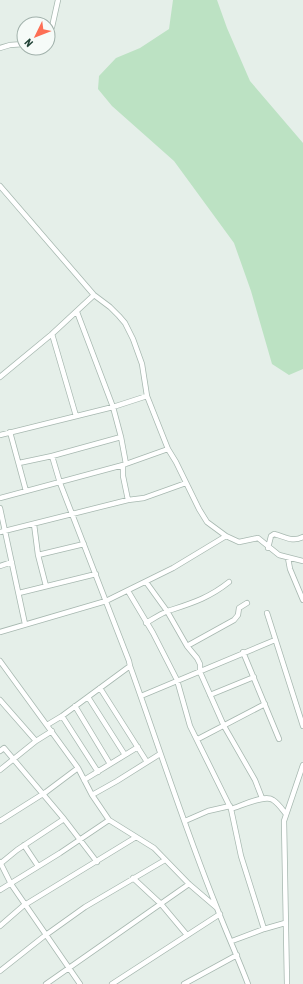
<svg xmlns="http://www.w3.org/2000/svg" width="303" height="984" font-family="'Asap Condensed',sans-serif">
<rect width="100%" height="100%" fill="#e5efe9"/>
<path fill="#bce2c3" d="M173,0H217L227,28L250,81L303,143V369L289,375L272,364L251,291L234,243L174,161L112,106L98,89L99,76L116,58L140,48L169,29Z"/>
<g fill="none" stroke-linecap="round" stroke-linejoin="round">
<defs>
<path id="minor" d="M48,32L52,27L58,0
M0,48L10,45L24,44
M0,186L94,295L110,307L119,316L125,323L133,339L142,364L147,396L168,449L176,462L199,509L207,522L226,536L239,542L258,538L279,555L303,561
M77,312L113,407L121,437L126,464
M52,334L76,416
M0,377L52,334L94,295
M10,432L26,491
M0,435L113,407L147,396
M19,463L52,456L121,437
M123,465V476L128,500
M0,498L123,465L168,449
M0,508L25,624
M34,524L38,555L46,586
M0,532L128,500L144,498L186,483
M268,548L271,536L274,534C284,536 292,543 303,537
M38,555L84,544
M288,558L290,569L303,600
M0,566L12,562
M146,582L167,611L187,646L197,658L200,664V672L224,726L255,780L262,798
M128,591L153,633L177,680L190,726L231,809L241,856L264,929
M19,593L96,574
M267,613L303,726
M146,623C153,619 160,614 168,611C192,603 209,598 229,582
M0,632L106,601L173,568L226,536
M187,646L234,620L238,615L239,608L247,603
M243,652L279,739
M0,661L78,768L92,795L109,820L154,848L189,884L217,908
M130,666C159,747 185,829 217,908C227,934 238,958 248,984
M100,688L147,762
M210,695L254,677
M141,696L275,640
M88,697L125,755
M0,700L36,741
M75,706L110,764
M62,716L98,772
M47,725L62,716L130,666L129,661L60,483L52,456
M198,739L265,704
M0,751L4,748L64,819L97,862
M0,770L36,741L52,731
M84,780L138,747
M92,795L117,781L160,754
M231,809C241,806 265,794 273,800C278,803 282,809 286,814
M0,821L46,792L78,768
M185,821L208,811L230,806
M24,845L38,866
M0,862L11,884L80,984
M0,864L17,850L64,819
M133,878L161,904L187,935
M0,890L60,853L109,820
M0,926L23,906L136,837
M232,941L264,929L285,923
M0,971L43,937L85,907L165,860
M46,984L189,884
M112,984L220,914
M184,984L237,955
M287,984L284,821L303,765"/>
</defs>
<use href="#minor" stroke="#a7b8b0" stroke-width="6"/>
<use href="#minor" stroke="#fff" stroke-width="4.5"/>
</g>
<g transform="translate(36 36) rotate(227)"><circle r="19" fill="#f6fbf8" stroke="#a1b1ab"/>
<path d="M0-3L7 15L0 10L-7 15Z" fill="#fd6f55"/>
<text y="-6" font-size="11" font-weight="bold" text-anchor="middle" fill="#224337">N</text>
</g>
</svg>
